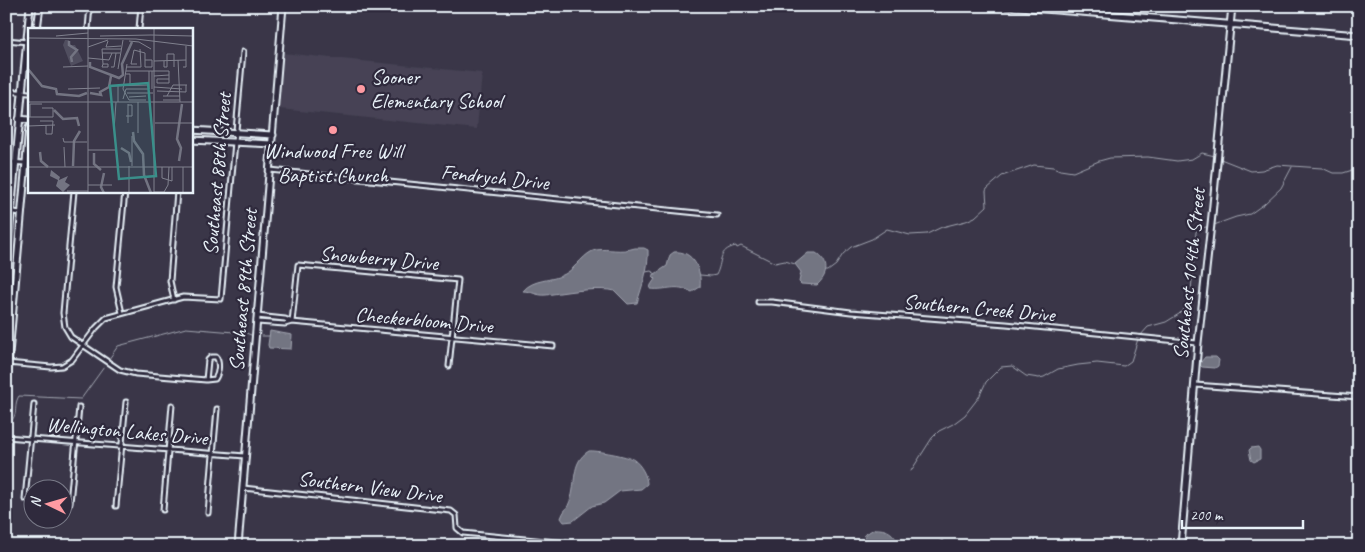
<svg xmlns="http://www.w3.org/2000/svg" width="1365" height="552" font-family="Caveat,sans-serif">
<rect width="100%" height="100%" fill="#3a3648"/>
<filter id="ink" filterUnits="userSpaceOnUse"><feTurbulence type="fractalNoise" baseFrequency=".02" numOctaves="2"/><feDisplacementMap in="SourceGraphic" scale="10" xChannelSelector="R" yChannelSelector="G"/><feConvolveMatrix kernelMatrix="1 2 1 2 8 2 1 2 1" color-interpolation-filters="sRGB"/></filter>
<g filter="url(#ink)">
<path fill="#464354" d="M282,53L482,73L477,129L279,109Z"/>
<path fill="#737482" stroke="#a2a6b1" d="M635,248H644L648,250C649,269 642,285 637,303L628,304L615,291L610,290C589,288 567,292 546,295C537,296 531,291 523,291C534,278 551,282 565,274C576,268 585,252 596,250C610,248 619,253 635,248Z
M674,252C693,250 702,270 700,287L692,292C675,283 668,291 650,289L651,285L655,279L652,276L667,266L670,255Z
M808,253H816C830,262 828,275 817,285L801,284L799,282L801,272L795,264Z
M270,331L292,335L291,349L269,348L268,345Z
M1205,357H1216L1219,360L1218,366L1215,368L1202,367L1200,365L1201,362Z
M1258,447L1260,450V459L1254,462L1251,460L1249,450L1251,448Z
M589,451C595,450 629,456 634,460C641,465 647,476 647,484L641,489L620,491L604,503L592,506L573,521L564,522L561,518C563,511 568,508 570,501C577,484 570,462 589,451Z
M874,529C886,528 896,533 898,546H865L866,544L864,535Z"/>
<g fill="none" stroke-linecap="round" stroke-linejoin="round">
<path stroke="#a2a6b1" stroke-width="1" d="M1218,158L1251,171L1262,170L1277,165L1322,168L1333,173H1343L1359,168
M1214,225L1236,217L1250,214L1264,204L1281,188L1292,167
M826,271H828L836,265L843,254L851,247L872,239L887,229L910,235L927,234L942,227L966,221L975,217L987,206L986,191L987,189L1002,176L1034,165L1053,167L1060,170L1073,172L1099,161L1110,158L1148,157L1177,161L1192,159L1202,153L1215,156
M646,272L651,271L656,274
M700,275L711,276L716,275C723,262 717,250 736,246L737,248L741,246L775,263L785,261L795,264
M262,336H269
M1140,336L1148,327L1166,322L1179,314L1190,303L1196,232L1198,229L1210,226
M109,359L118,346L186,328L246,333L251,335
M6,424C21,417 12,407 19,396L81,399L104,367
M911,471L932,438L939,431L953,424L965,415L979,397L986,382L1001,367L1012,366L1026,376L1039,378L1044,377L1058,369L1078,365L1097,363L1124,366L1131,361L1138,339"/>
<defs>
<path id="street" d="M88,29L90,6
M139,29L141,6
M6,40L28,42
M6,91L29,93
M6,162L26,163
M270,170L717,215
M74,191L63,313L65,327L71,337L120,370L136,374L206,380L215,379C219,373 220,362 216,357H211L208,360L206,380
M6,211L21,213
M174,300L170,281L177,191
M758,302H772L851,312L1006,324L1197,343
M122,313L116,287L125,191
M257,316L285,319L292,322L553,346
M257,322L285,324L292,322
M292,322L298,265L458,280L449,366
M7,363L51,367L62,366L72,360L96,328L106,318L183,297L221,299L243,52
M1195,385L1359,397
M6,437L245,456
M243,488L451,511L456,515L457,528L463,533L597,546
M25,499L34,404
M70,503L79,407
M116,506L126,402
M163,510L172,405
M208,513L217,409
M942,546V544"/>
<path id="secondary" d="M1006,6L1359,35
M37,29L40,6
M19,119L29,120
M191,130L273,135
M191,140L272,144
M6,269L30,6
M6,388L29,128
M238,546L283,6
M1181,546L1198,343L1212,215L1232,6"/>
</defs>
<use href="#street" stroke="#e8f1f8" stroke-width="7"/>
<use href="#secondary" stroke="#e8f1f8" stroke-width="9"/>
<use href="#street" stroke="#2f2a3d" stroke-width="3"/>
<use href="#secondary" stroke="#2f2a3d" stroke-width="5"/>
</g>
</g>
<g fill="#ff9aa2" stroke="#2f2a3d" stroke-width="2">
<circle cx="361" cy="89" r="5"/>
<circle cx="333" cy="130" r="5"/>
</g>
<g text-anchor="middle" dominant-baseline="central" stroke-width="4.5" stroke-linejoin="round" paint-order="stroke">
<g font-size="21" fill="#e8f1f8" stroke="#2f2a3d" text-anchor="start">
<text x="371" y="77">Sooner<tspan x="371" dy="24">Elementary School</tspan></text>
<text x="333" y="151" text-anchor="middle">Windwood Free Will<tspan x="333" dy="24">Baptist Church</tspan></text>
</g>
<g font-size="21" fill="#e8f1f8" stroke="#2f2a3d">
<text transform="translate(217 174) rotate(-85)">Southeast 88th Street</text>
<text transform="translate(495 177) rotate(6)">Fendrych Drive</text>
<text transform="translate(379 258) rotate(5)">Snowberry Drive</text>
<text transform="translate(1189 274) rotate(-84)">Southeast 104th Street</text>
<text transform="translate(243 290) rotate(-85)">Southeast 89th Street</text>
<text transform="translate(979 308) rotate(5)">Southern Creek Drive</text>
<text transform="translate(424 320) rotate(5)">Checkerbloom Drive</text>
<text transform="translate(127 431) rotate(5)">Wellington Lakes Drive</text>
<text transform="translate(370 487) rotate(7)">Southern View Drive</text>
</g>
</g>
<g transform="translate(28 28)">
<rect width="165" height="165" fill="#3a3648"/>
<path d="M37,12H41L42,17H47L55,33L43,38L35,17Z" fill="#504e5f"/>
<path d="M23,142L32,149L31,152L40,148L37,154L42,157L35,164L28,158L30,152L22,148Z" fill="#737482"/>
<path fill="none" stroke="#737482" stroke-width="2.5" d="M41,13V17L49,22L43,29L44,34M62,34V39L91,50L95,47L94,36L104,14M0,41L14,58L28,61L29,66L51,68L59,65M62,65L73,67L72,64L81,59L83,48M26,82L35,91L49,90L51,98M105,104L106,113L115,126L116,147L123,165M93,120L101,125L103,134M12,124L13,133L20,139M66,125V136L73,142M151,133L153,120L149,111L154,76M45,138L46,113L52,103M76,165L73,159L76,145"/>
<path fill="none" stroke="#80818e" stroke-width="1" d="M60,0V74M123,7L165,8M28,8L60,5M72,8L123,7M0,10L108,11L165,18M80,13L78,19L93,18M101,13L111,14L123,21M60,19L80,12M74,25H92M143,26H146V39M60,30L81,32L84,25M150,32L152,74M126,33L158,32M136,33V39H139V26H143M75,36L74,21H93M75,36L74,39H80V36H75M99,36L95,61L101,72H118M109,36H103L106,22L117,25V39H124V32H117M35,39L60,38M83,39H86L88,25M99,39H113L112,21M155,39H158V18M90,41L95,12M98,43H141V55H129V51H141M124,43V61M98,46H102V58M126,48L141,47M90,57V74M82,58L121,57M126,59L154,61M40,61L72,60M129,63L158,64V57M99,65H125M135,68H152M139,68L145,57H159M101,69L118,68M95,71L98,61H121V43M135,72H152M0,74H165M98,88H104V77H100M0,89H25V80H14M2,89V76H14M12,93H25L24,106H18V97M100,95V76M127,95H165M0,98L27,97M86,102L88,74M110,105V74M35,110L36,114H59M36,119L37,139M60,122H89M101,138V165M104,138V108M0,139H165M134,139V150L144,153V139M60,157H84M39,163H60M126,164H136L140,157L141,139M60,165V74M126,165V0M155,165V139"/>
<path fill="#3a8f8a" fill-opacity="0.15" stroke="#3a8f8a" stroke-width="2.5" d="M120,55L128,148L91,151L82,58Z"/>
<rect width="165" height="165" fill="none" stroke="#e8f1f8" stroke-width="2.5"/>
</g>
<rect width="1365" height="552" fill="none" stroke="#2f2a3d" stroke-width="25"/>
<rect x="12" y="12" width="1340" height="527" fill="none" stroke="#e8f1f8" stroke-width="2" filter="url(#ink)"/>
<g transform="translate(48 504) rotate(275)"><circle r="24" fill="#2f2a3d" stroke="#797a88"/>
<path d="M0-4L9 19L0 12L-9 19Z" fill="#ff9aa2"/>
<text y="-8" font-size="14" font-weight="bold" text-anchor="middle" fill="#e8f1f8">N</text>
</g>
<path d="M1182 520v8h121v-8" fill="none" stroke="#e8f1f8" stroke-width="2.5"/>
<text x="1190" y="520" font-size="15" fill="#e8f1f8" stroke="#2f2a3d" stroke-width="4" paint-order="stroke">200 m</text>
</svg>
